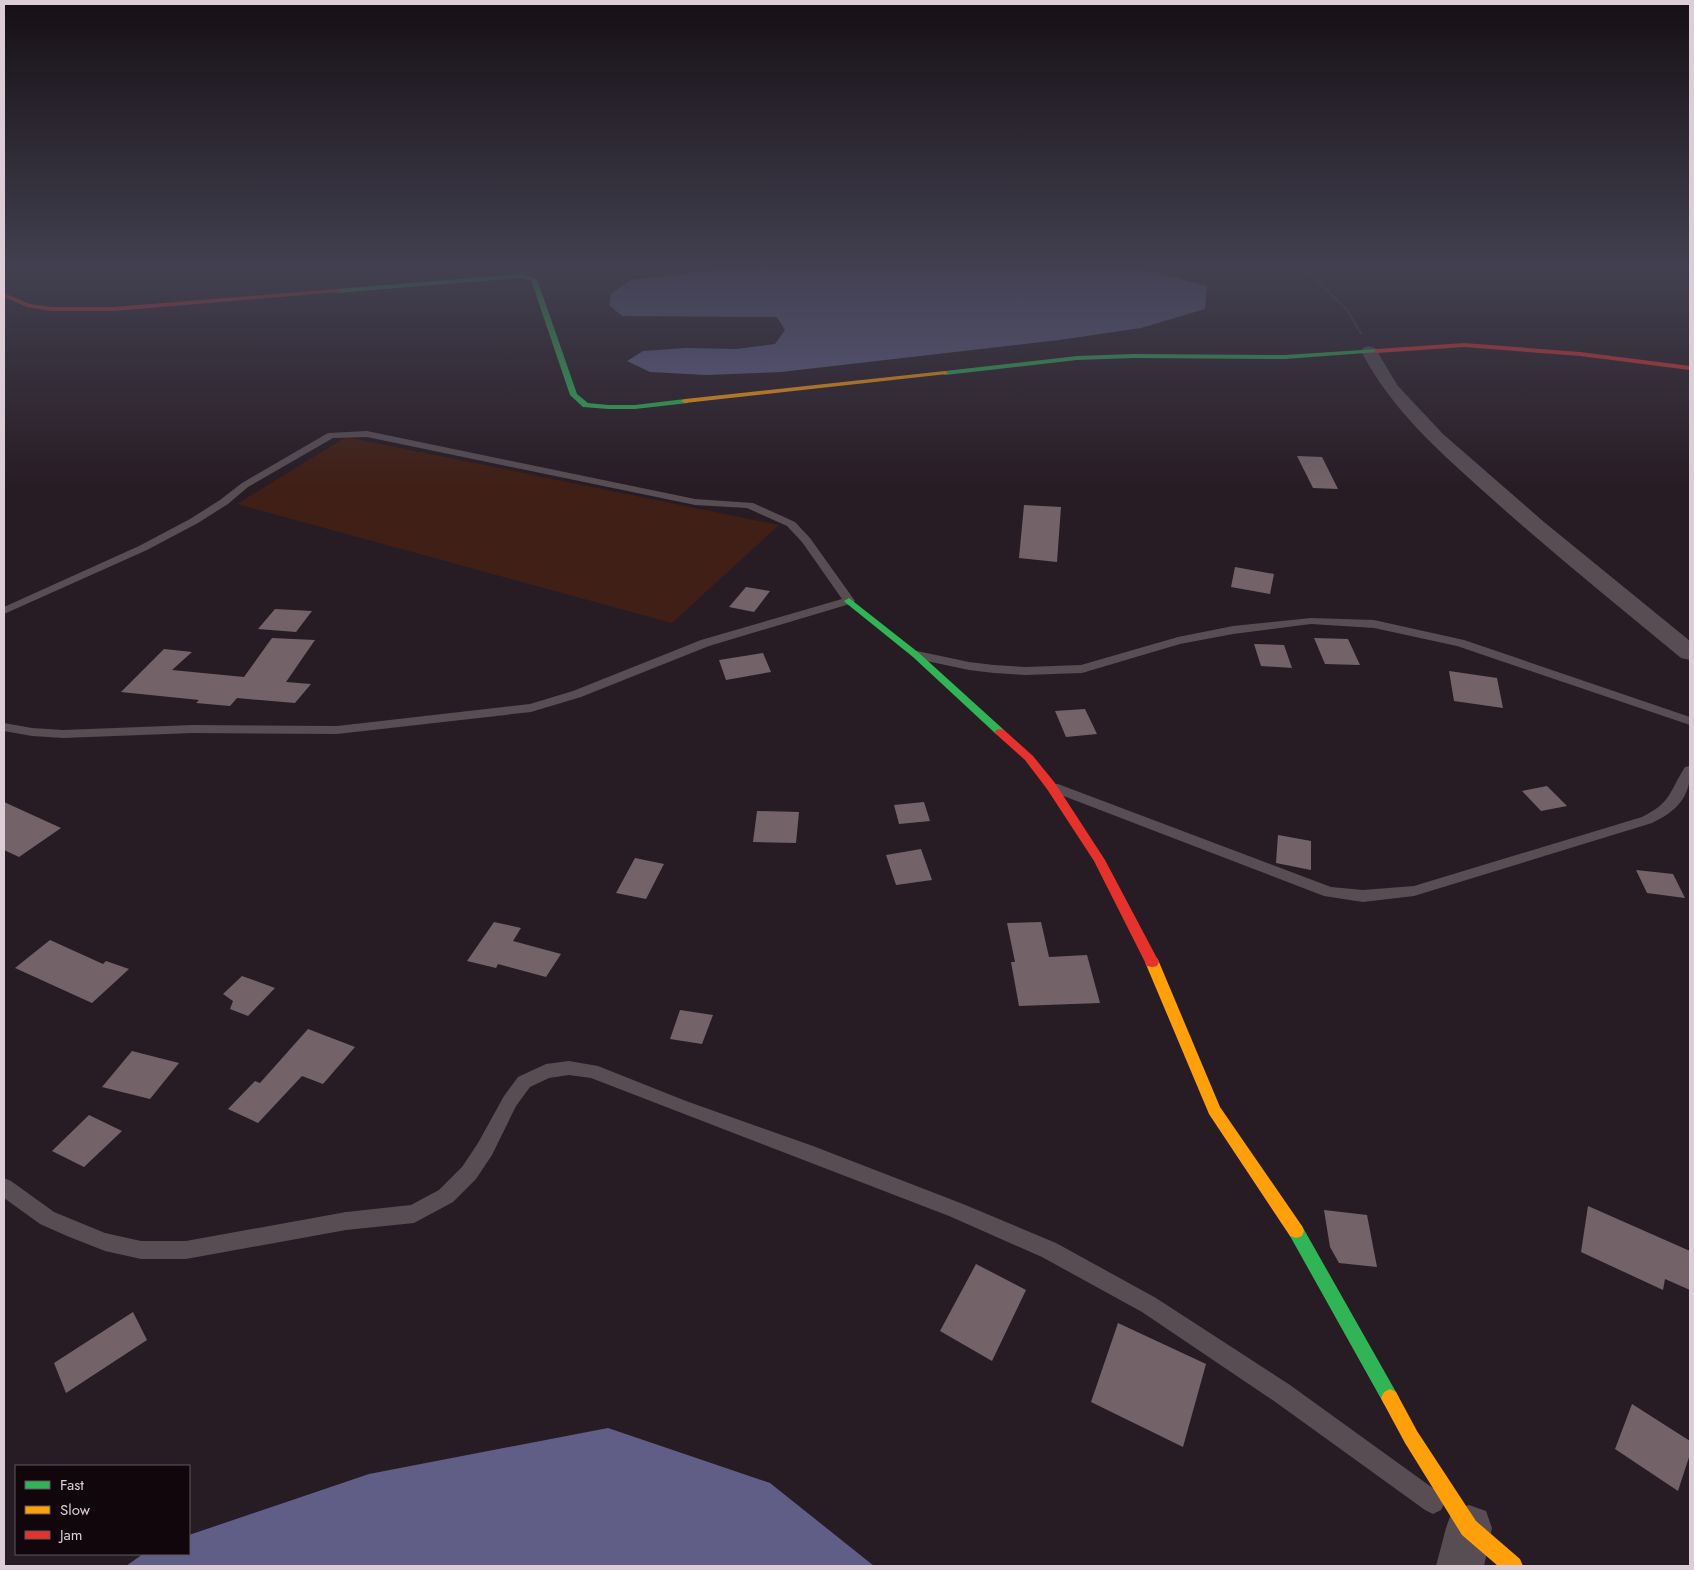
<svg xmlns="http://www.w3.org/2000/svg" width="1694" height="1570" font-family="Jost,sans-serif">
<rect width="100%" height="100%" fill="#281c24"/>
<path fill="#401f16" d="M346,437L779,525L672,623L237,504Z"/>
<path fill="#605e86" d="M742,267H1133L1207,286L1205,309L1141,328L1059,340L781,372L706,375L650,372L627,361L643,351L686,348L736,349L775,344L785,330L777,317L622,316L609,305L611,294L630,280Z
M608,1428L770,1483L874,1566H126L143,1554H189V1535L369,1474Z"/>
<path fill="#736368" d="M1297,456L1322,457L1338,489L1313,488Z
M1024,505L1061,507L1057,562L1019,558Z
M1235,567L1274,574L1270,594L1231,587Z
M746,587L770,591L754,612L729,607Z
M275,609L312,611L296,632L258,629Z
M272,638L315,640L286,682L311,684L295,703L237,698L230,706L196,703L199,700L121,692L164,649L192,652L172,670L244,677Z
M1314,638L1348,639L1360,665L1325,664Z
M1254,644L1284,645L1292,668L1261,666Z
M763,653L771,672L726,680L719,660Z
M1449,671L1497,678L1503,708L1454,701Z
M1085,709L1097,734L1066,737L1055,711Z
M1547,786L1567,806L1541,811L1522,791Z
M4,802L61,828L19,857L4,850Z
M924,802L930,821L899,824L894,805Z
M757,811L799,812L796,843L753,842Z
M1278,835L1311,841V870L1276,863Z
M921,849L932,880L896,885L886,855Z
M635,858L664,864L646,899L616,893Z
M1636,870L1673,874L1685,898L1647,893Z
M494,922L521,928L513,941L561,954L546,977L498,964L496,968L467,961Z
M1041,922L1049,957L1087,955L1100,1003L1019,1006L1011,962H1015L1007,923Z
M50,940L103,964L106,961L129,969L92,1003L15,968Z
M242,976L275,988L248,1016L230,1009L233,1001L223,994Z
M680,1010L713,1015L702,1044L670,1039Z
M308,1029L355,1047L323,1084L302,1076L258,1123L228,1109L255,1081L260,1083Z
M132,1051L179,1063L150,1099L102,1087Z
M89,1115L122,1131L84,1167L52,1151Z
M1588,1206L1690,1251V1290L1665,1279L1663,1290L1581,1252Z
M1324,1210L1367,1215L1377,1267L1339,1263L1330,1247Z
M976,1264L1026,1290L992,1361L940,1331Z
M133,1312L147,1340L66,1393L54,1363Z
M1118,1323L1206,1364L1183,1447L1091,1402Z
M1632,1404L1690,1441V1454L1678,1491L1615,1449Z"/>
<g fill="none" stroke-linecap="round" stroke-linejoin="round">
<path stroke="#5d5359" stroke-width="2" stroke-dasharray="1 1" stroke-linecap="butt" d="M1303,267L1348,311L1361,334
M1310,271L1344,267"/>
<path fill="#574d53" fill-rule="evenodd" d="M531,267H540L523,278H517V274Z
M367,431L695,499L753,503L795,522L810,538L855,601L853,603L709,646L581,697L531,712L337,734L193,733L63,738L32,736L4,731V723L32,728L63,730L193,725L337,726L530,704L573,691L701,640L842,599L802,542L787,526L747,508L695,505L367,437L333,438L248,487L228,504L198,523L147,550L4,614V607L139,546L190,519L220,500L242,483L328,433Z
M1311,618L1374,620L1464,640L1690,717V725L1457,646L1374,628L1311,624L1233,634L1180,644L1082,673L1026,675L994,673L969,670L917,659L911,655L917,651L969,662L994,665L1026,667L1081,665L1178,637L1233,626Z
M1690,766C1692,795 1678,811 1652,823L1414,896L1363,902L1324,896L1048,790L1046,787L1048,784H1058L1331,887L1363,890L1414,886L1642,817C1672,802 1669,792 1685,767Z
M569,1061L598,1066L686,1101L813,1146L963,1204L1056,1243L1156,1298L1290,1385L1441,1494L1445,1502L1441,1510L1433,1514L1425,1510L1274,1401L1142,1312L1042,1257L949,1216L591,1078L569,1075L549,1078L530,1087L516,1106L492,1155L476,1179L453,1202L414,1223L346,1230L186,1259H141L105,1251L67,1236L40,1224L4,1198V1178L11,1181L54,1212L105,1233L141,1241H186L346,1212L411,1205L439,1190L462,1167L478,1143L504,1096L518,1077L546,1064Z"/>
<path fill="#574d53" fill-rule="evenodd" d="M1369,346L1375,348L1398,386L1443,434L1544,522L1690,641V660L1681,658C1617,605 1552,553 1490,497C1441,453 1392,411 1361,351L1363,348Z
M1469,1505L1486,1511L1492,1528L1484,1566H1436L1446,1528L1452,1511Z"/>
<path fill="#30b455" fill-rule="evenodd" d="M520,274L537,279L577,394L588,403L608,405H635L685,399H688V403L635,409H608L583,407L570,395L531,280L520,278L337,293L334,291L337,289Z
M1377,349L1380,351L1379,352L1285,359L1134,358L1077,360L945,375L942,373L945,371L1077,356L1134,354L1285,355Z
M849,598L919,653L1004,730L1005,732L1004,734H996L913,657L846,603L844,601Z
M1296,1224L1302,1226L1396,1392L1399,1398L1396,1404L1390,1407L1384,1404L1290,1236L1288,1231L1290,1226Z"/>
<path fill="#ff9f0a" fill-rule="evenodd" d="M945,371L948,373L947,374L685,403L681,401L685,399Z
M1152,957L1157,958L1159,962L1220,1107L1302,1226L1304,1231L1302,1236L1296,1238L1290,1236L1209,1114L1145,962L1147,958Z
M1390,1389L1396,1392L1417,1431L1476,1521L1520,1559L1523,1566H1498L1462,1535L1405,1443L1384,1404L1381,1398L1384,1392Z"/>
<path fill="#e5322d" fill-rule="evenodd" d="M337,289L340,291L339,292L114,311H51L27,307L4,297V293L30,304L51,307H114Z
M1464,343L1580,352L1690,366V370L1580,356L1464,347L1377,353L1374,351L1377,349Z
M1000,729L1004,730L1033,756L1055,783L1105,860L1159,962L1157,966L1152,967L1147,966L1094,861L1047,789L1025,760L996,734L995,732L996,730Z"/>
</g>
<linearGradient id="sky" x2="0" y2="1"><stop stop-color="#160f14"/><stop offset="0.55" stop-color="#424050"/><stop offset="1" stop-color="#424050" stop-opacity="0"/></linearGradient>
<rect width="1694" height="487" fill="url(#sky)"/>
<rect width="1694" height="1570" fill="none" stroke="#dccdd6" stroke-width="10"/>
<rect x="15" y="1465" width="175" height="90" fill="#10060c" stroke="#62565d"/>
<rect x="25" y="1481" width="25" height="8" fill="#30b455" stroke="#62565d"/>
<text x="60" y="1490" font-size="15" fill="#dccdd6">Fast</text>
<rect x="25" y="1506" width="25" height="8" fill="#ff9f0a" stroke="#62565d"/>
<text x="60" y="1515" font-size="15" fill="#dccdd6">Slow</text>
<rect x="25" y="1531" width="25" height="8" fill="#e5322d" stroke="#62565d"/>
<text x="60" y="1540" font-size="15" fill="#dccdd6">Jam</text>
</svg>
